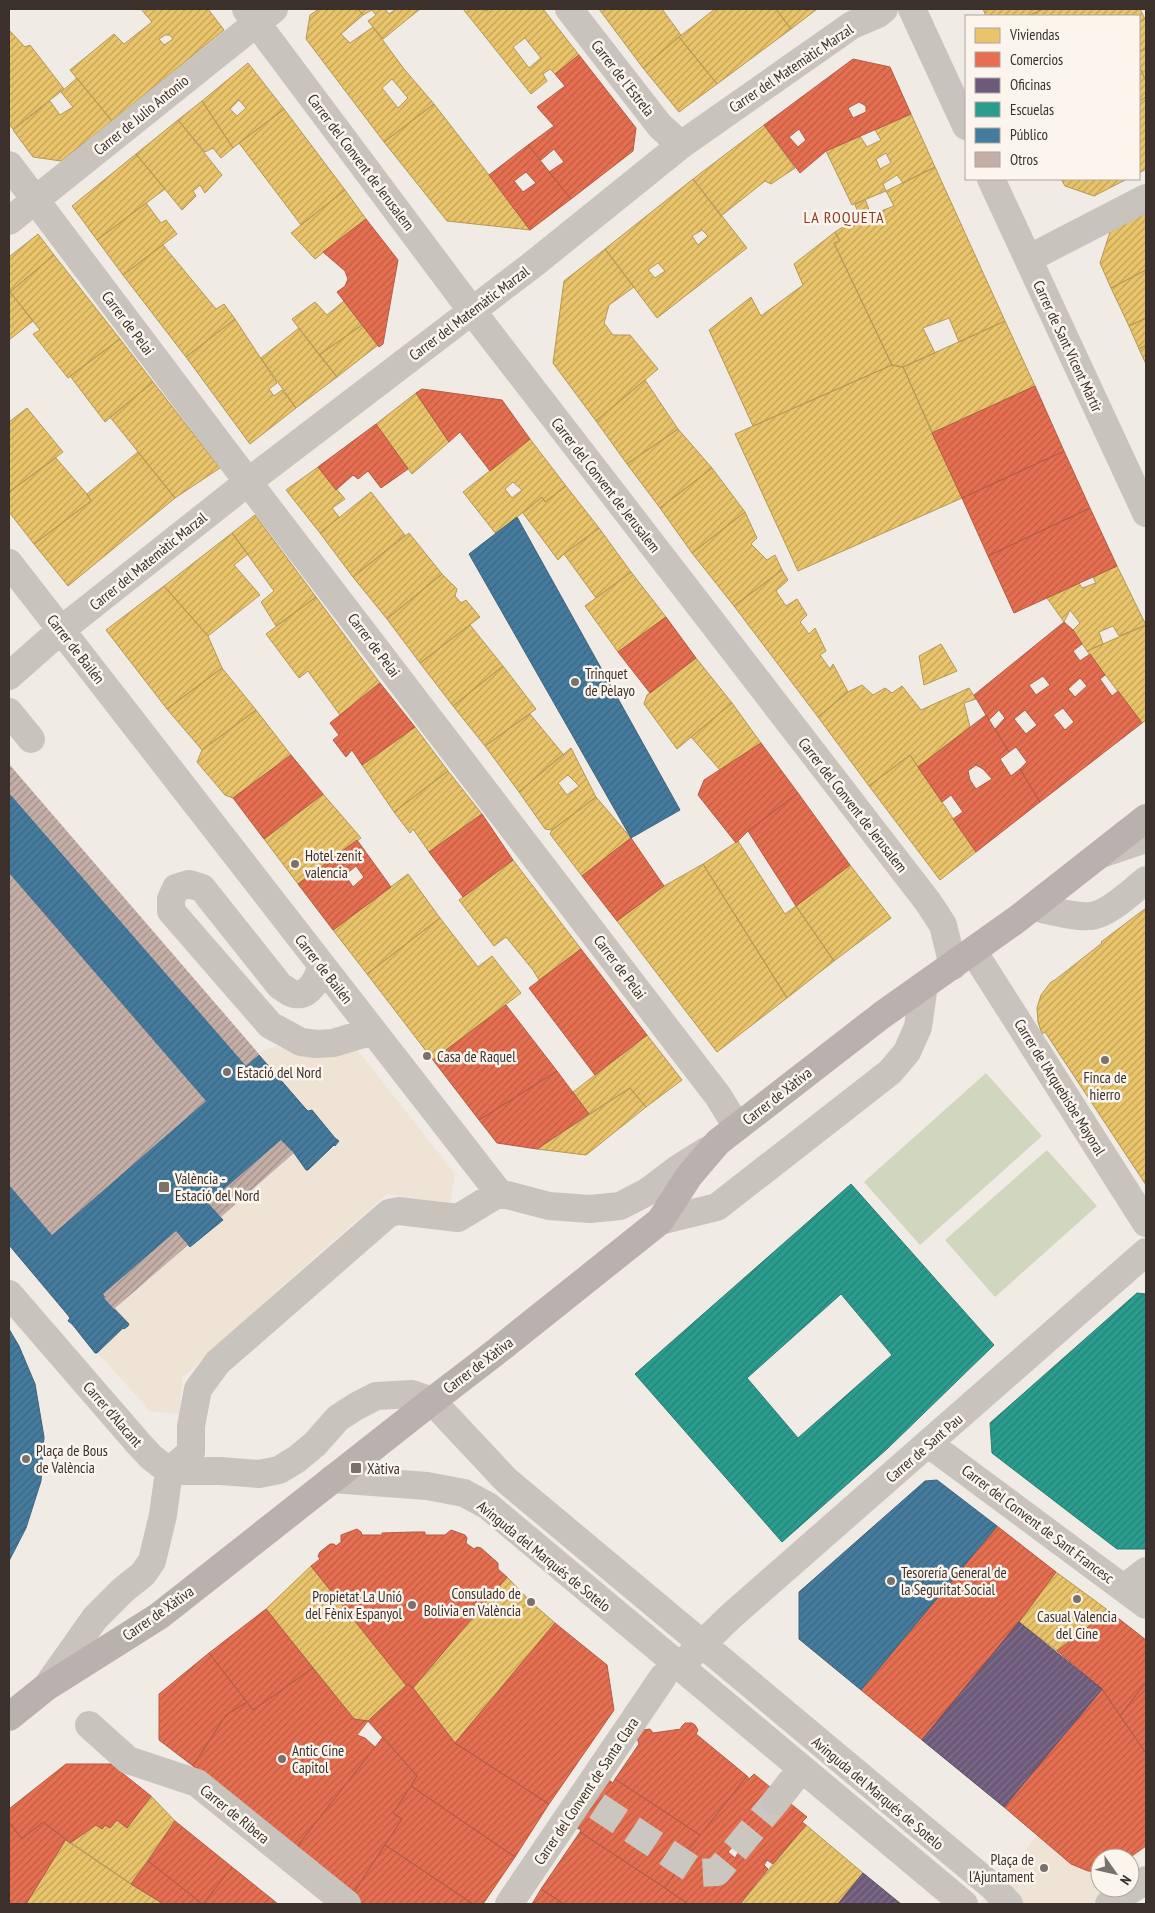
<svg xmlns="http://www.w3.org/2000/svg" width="1155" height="1913" font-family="'PT Sans Narrow',sans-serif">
<defs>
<pattern id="homes-hatch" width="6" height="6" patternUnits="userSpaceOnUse" patternTransform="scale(1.25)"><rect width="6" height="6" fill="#e9c46a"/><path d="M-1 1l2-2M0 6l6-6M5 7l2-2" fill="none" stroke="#bea057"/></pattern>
<pattern id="shops-hatch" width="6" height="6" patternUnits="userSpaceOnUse" patternTransform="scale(1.25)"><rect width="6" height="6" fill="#e76f51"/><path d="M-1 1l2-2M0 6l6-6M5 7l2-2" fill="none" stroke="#bc5c43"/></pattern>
<pattern id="offices-hatch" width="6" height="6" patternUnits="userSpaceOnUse" patternTransform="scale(1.25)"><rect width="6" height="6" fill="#6d597a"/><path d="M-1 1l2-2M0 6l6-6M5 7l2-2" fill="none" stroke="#83738b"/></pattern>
<pattern id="schools-hatch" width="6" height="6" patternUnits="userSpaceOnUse" patternTransform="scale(1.25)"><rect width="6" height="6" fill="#2a9d8f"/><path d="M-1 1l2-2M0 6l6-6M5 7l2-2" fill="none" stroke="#258075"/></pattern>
<pattern id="public-hatch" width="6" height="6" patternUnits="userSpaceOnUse" patternTransform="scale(1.25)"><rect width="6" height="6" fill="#457b9d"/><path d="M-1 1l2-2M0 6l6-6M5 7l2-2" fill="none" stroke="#3b6580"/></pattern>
<pattern id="building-hatch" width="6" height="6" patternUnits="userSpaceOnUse" patternTransform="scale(1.25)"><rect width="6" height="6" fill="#c3afa7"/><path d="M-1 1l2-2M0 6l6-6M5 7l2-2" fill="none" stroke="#a08f88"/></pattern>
</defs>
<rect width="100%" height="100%" fill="#f0ebe5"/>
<path fill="#d1d6bf" d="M986,1073L1042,1136L920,1245L864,1182Z
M1047,1150L1097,1206L995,1297L945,1240Z"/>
<path fill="#eee3d5" d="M277,1046L301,1056L320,1058L337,1056L356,1048L455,1174L450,1203L387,1194L282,1286L183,1377L179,1414L150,1411L97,1352L123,1328L124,1329L128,1326L104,1298L176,1231L190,1247L222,1220L208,1203L294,1153L306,1169L308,1170L339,1143V1140L335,1138L313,1110L308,1111L305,1108L259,1054L263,1050Z
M1038,1835L1071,1864L1088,1871L1100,1882V1888H1106L1124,1904H979Z"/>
<path fill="url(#homes-hatch)" stroke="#b59857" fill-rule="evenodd" d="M141,9H208L224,30L112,121L70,70L114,34L124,44L152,22ZM165,35H170L173,39L164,45L159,39Z
M319,9H358L363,15L341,34L350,43L373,27L404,69L434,104L384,142L306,39L310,15ZM392,79L408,98L398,108L382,88Z
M358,9H385L389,14L396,9H420L383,39L368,21L376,15L372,10L363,15Z
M463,9H484L486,11L490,9H543L579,55L555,74L550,69L543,74L547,81L531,94ZM525,38L541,58L529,68L513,47Z
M599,9H662L681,35L643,68Z
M715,9H776L791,29L717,84L679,37Z
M776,9H817L791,29Z
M983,9H1043L1028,16H986Z
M1043,9H1140L1145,19L1139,22V16H1028Z
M1146,18V48L1139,52V22Z
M9,30L25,47L30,45L64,89L13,129L9,124Z
M679,37L717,84L679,112L643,68Z
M1146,48V81L1139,66V52Z
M248,63L284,109L233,148L202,101ZM239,100L246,108L237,116L230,109Z
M1139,66L1146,81V97L1139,101Z
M77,78L112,121L61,161L33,157L13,130L50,101L60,115L73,107L61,92Z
M1146,97V169L1139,173V101Z
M202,101L233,148L221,158L213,148L205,152L178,120Z
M434,104L489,175L530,230L447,221L384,142Z
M284,109L345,190L301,225L239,143Z
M911,114L935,167L903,183L897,175L883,184L886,191L852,205L826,151L860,136L867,147L881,140L875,130ZM886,153L891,163L880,169L876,159Z
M178,120L222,175L205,193L200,185L193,191L196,196L182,210L136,154Z
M764,125L795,168L771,184L765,181L721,216L693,179Z
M136,154L165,189L97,240L72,206Z
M935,167L1005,321L959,342L949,318L923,328L935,353L903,367L892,365L834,243L840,241L835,232L860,216L855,205L865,199L871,215L894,206L886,191Z
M693,179L747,248L657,318L605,249ZM702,230L708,236L698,245L692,236ZM658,263L665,271L655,278L648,270Z
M1061,179H1127L1094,196L1065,186Z
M345,190L366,219L315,259L291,233Z
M146,203L161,223L166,220L177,234L123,275L97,240Z
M1146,213V270L1111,288L1100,263L1110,232Z
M835,232L840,241L834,243L892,365L753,426L709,330L751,297L761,316L803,285L794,264Z
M38,234L54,255L10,292L33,321L9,340V257Z
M163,245L216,309L224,304L235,319L186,357L123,275Z
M605,249L634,287L609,305L604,323L613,335H630L658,369L596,421L553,363L564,281Z
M54,255L120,339L68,378L33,334L40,330L10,292Z
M1146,270V318L1129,326L1111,288Z
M344,301L362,325L319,355L292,319L315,302L327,315Z
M1146,318V345L1139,349L1129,326Z
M235,319L277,383L269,389L274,396L282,390L296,408L250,444L186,357Z
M1005,321L1035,386L932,433L903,367Z
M362,325L378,345L337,377L319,355Z
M299,328L337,377L296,408L261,358Z
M120,339L153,382L105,422L70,376Z
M1146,345V364L1139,349Z
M892,365L903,367L962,498L798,571L735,434Z
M645,380L678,429L627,464L596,421Z
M153,382L220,468L175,498L110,417Z
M416,393L449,442L412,474L376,424Z
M27,408L63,452L9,492V422Z
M678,429L712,468L660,508L627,464Z
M530,439L566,486L545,502L542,497L496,534L463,492ZM513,482L522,490L512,498L505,489Z
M138,452L175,498L68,586L34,544L91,501L87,494Z
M56,458L87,494L91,501L34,544L9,512V492Z
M318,467L345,499L332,508L339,517L320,533L286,490Z
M712,468L745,512L692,553L660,508Z
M566,486L599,528L564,554L558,560L523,513L542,497L545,502Z
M371,492L405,535L353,577L320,533Z
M745,512L757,538L751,544L767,560L775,555L782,570L734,606L692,553Z
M255,515L316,597L276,626L261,602L274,591L232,533Z
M599,528L631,572L596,598L564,554Z
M232,533L248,554L234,565L260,595L208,636L164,586Z
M409,533L442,574L387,619L353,577Z
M1117,566L1146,625L1119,636L1113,626L1099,632L1103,644L1087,651L1073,630L1080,623L1070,610L1064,622L1047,598L1079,583L1082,588L1096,583L1093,577Z
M782,570L788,580L776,591L786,606L797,599L807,615L800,622L809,634L815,628L826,651L820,655L830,669L833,664L848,692L818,717L734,606Z
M631,572L666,617L618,652L585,606Z
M442,574L457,589L455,596L461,603L466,600L480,617L420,663L387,619Z
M164,586L208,636L222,668L167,709L106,630Z
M316,597L380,683L340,715L308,671L299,678L266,634Z
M470,625L503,666L453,706L420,663Z
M1146,625V720L1142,723L1087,651Z
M941,644L957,671L924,685L919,656Z
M696,658L732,703L677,749L644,704L647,695Z
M503,666L536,709L485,746L453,706Z
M222,668L256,710L202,750L167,709Z
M862,685L873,695L885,688L892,693L902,686L921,710L969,688L976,699L964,703L970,727L918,767L910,755L869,786L818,717L848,692Z
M732,703L761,743L720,770L691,737Z
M256,710L291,755L233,798L225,795L197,762L202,750Z
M530,714L563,754L519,792L485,746Z
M415,727L448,771L394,812L362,765Z
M571,748L596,797L552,830L545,829L519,792ZM568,775L579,786L567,795L558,783Z
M910,755L976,852L940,880L869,786Z
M448,771L482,814L429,852L413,829L410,833L394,812Z
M323,794L361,838L298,884L264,839Z
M596,797L631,838L582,876L550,834L552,830Z
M738,841L785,914L796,906L834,961L787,998L703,864Z
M513,860L581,949L539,980L533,970L506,937L494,946L459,900Z
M703,864L787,998L717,1052L617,921L657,890Z
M850,865L891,918L834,961L796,906Z
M408,874L440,918L367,974L333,930Z
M1146,908V1185L1045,1032L1042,1034L1038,1022L1037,1008L1041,995L1051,982L1055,980L1102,943L1101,942Z
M440,918L478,967L492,956L521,993L433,1060L367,974Z
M647,1035L682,1080L646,1107L630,1088L589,1114L573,1092Z
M630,1088L646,1107L586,1155L537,1149Z
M311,1566L406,1685L368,1721L354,1719L266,1609Z
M1056,1572L1109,1611L1057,1651L1019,1622Z
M507,1577L531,1602L555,1623L455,1743L413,1688Z
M151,1796L175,1821L131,1884L70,1843L96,1825L102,1829L105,1825L110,1828L117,1820L127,1828Z
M806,1825L863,1873L838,1904H740Z
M66,1839L131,1884L162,1903L161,1904H26Z"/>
<path fill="url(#shops-hatch)" stroke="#b35c46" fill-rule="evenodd" d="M579,55L636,128L633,151L571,199L549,172L564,162L554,149L541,160L528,145L554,126L537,107L565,86L555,74Z
M853,59L890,67L911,114L826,151L800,173L764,125ZM859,102L866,106V112L853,118L848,108ZM799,129L806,140L798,147L789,137Z
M528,145L571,199L530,230L489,175ZM526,172L536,183L523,192L514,181Z
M366,219L398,260L383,344L379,347L337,292L345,286L348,279L345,271L323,252Z
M1035,386L1064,451L962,498L932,433Z
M422,389L502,400L530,439L490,471L460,432L449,442L416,393Z
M376,424L408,469L381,488L368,471L358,479L353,475L336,490L318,467Z
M1064,451L1090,508L988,556L962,498Z
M1090,508L1117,566L1014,613L988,556Z
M666,617L696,658L650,693L618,652Z
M1064,622L1073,630L1082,644L1073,651L1080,661L1090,654L1105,675L1100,679L1112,696L1118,691L1142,723L1040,802L1020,769L1027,762L1016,747L1009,752L995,729L1005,718L999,710L989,720L974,695ZM1043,676L1050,685L1036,695L1029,685ZM1080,678L1087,686L1075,697L1068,689ZM1063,708L1074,722L1065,730L1053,715ZM1025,710L1037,725L1026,734L1014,719Z
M380,683L415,727L362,765L352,750L346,757L333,740L339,735L330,723Z
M986,715L1009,752L1000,759L1011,776L1020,769L1040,802L976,852L953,819L963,812L951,795L942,802L918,767ZM976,765L983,769L992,779L976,789L970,780L968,771Z
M761,743L798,793L748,831L736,843L698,795L704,780Z
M291,755L323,794L264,839L233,798Z
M798,793L850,865L796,906L748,831Z
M482,814L513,860L463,897L429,852Z
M631,838L664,886L617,921L582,876Z
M357,840L391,887L333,930L298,884ZM356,866L364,877L353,887L345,875Z
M581,949L647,1035L595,1075L529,988Z
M506,1005L557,1071L479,1120L433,1060Z
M557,1071L589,1114L537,1149L497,1143L479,1120Z
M997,1526L1056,1572L1019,1622L922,1740L861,1690Z
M357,1529L361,1532L362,1535H382V1533L413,1532H425V1535H445L451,1530L465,1535L467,1538L466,1543L474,1549L477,1547L481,1548L498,1563V1569L507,1577L413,1688L408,1684L406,1685L311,1566L320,1559L318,1556L320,1552L330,1544H334L336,1546L341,1542V1535Z
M266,1609L313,1668L253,1710L209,1653Z
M1109,1611L1146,1640V1682L1120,1716L1102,1689L1057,1651Z
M555,1623L607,1665L614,1710L549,1804L455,1743Z
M209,1653L247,1702L226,1715L193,1766L159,1740V1694Z
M313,1668L354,1719L368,1721L357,1735L365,1738L375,1747L295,1849L193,1766L226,1715L247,1702L253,1710Z
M1146,1682V1753L1120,1716Z
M408,1684L413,1688L455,1743L549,1804L515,1857L411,1786L417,1776L368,1721Z
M1102,1689L1146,1753V1846L1129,1858H1100V1872L1088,1871L1071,1864L1004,1807Z
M685,1723H692L695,1725L698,1730L696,1734L747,1776L700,1835L615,1779L639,1744L637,1738L643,1730L650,1729L653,1733L681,1729V1727Z
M383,1737L417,1776L393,1813L402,1819L352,1895L295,1849Z
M66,1764H111L151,1796L127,1828L117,1820L110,1828L105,1825L102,1829L96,1825L70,1843L43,1822L22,1839L9,1822V1809Z
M754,1774L807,1817L802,1822L806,1825L773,1864L767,1860L764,1865L768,1869L740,1904H688L665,1888L676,1872L673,1870L747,1776L749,1779ZM734,1845L740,1850L735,1858L728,1852Z
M615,1779L700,1835L673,1869V1870L676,1872L665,1888L580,1832L581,1830L577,1828L609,1780L613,1783ZM646,1832L656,1839L650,1847L640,1840Z
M411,1786L515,1857L483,1904H473L385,1845L402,1819L393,1813Z
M175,1821L232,1867L203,1904L148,1861Z
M9,1822L22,1839L43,1822L66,1839L26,1904H9Z
M580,1832L665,1888L688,1904H564L541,1889Z
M385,1845L473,1904H363L352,1895Z
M148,1861L202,1904H161L162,1903L131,1884Z
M232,1867L278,1904H203Z
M541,1889L564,1904H532Z"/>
<path fill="url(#offices-hatch)" stroke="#5e4d62" d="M1019,1622L1102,1689L1004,1807L922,1740Z
M863,1873L901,1904H838Z"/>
<path fill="url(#schools-hatch)" stroke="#2f7c71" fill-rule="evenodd" d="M851,1184L994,1345L887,1449L782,1542L635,1374ZM841,1294L892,1355L798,1438L747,1378Z
M1137,1293L1146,1294V1549H1117L992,1453L990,1423Z"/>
<path fill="url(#public-hatch)" stroke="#42647b" d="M517,517L680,810L631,838L469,554Z
M9,793L246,1066L259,1055L305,1108L308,1111L312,1110L335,1138L339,1141L335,1146L334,1145L308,1170H306L294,1153L281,1140L208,1203L223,1220L190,1247L176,1231L103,1294L105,1297L104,1298L129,1324L128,1326L124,1329L123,1328L97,1353H95L72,1324L68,1321L70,1318L67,1314L9,1245V1185L52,1235L206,1101L9,873Z
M9,1329L19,1346L35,1384L44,1437L41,1481L26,1528L9,1561Z
M937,1480L997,1526L861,1690L799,1639V1592L925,1481Z"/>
<path fill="url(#building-hatch)" d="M9,764L259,1054L246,1066L9,793Z
M9,873L206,1101L52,1235L9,1185Z
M281,1140L294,1153L221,1217L208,1203Z
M176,1231L188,1245L114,1309L104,1298L105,1297L103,1294Z"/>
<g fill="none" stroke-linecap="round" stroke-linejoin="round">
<path stroke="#ccc6c0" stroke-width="28" stroke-dasharray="28 14" stroke-linecap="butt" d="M597,1806L698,1873L717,1872L776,1801"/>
<path stroke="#c9c3be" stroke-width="28" d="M246,9L472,311L928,902L943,925L953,966
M569,9L660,126L681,145
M912,9L966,126
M9,165L248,482L718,1096L737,1127
M991,179L1146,513
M9,221L274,9
M1028,259L1146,198
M9,563L499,1193L549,1206L590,1209L620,1206L647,1192L679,1168L708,1150
M9,676L61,630L248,482L536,262L681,145L852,25L878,14L884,9
M9,712L31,739
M1101,854L1146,839
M1033,907C1048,910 1077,918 1091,916C1109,914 1132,891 1146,880
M973,951L1146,1223
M321,965C319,977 310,997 294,994C289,993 284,988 280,986L202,888L189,884L176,888L171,899V911L270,1025L301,1042L316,1044L333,1043L373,1031
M660,1221L717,1207L890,1072L907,1052L918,1027L924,985
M9,1294L138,1443L151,1457L169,1471H220L259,1474L279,1470L297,1459L315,1444L338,1418L355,1407L376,1396L412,1394L432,1401L506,1480L993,1887L1009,1904
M929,1444L1146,1605
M169,1471L191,1452V1426L198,1389L218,1362L389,1213L399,1211L458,1218L499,1193
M332,1479L427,1486L464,1493L488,1506L964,1904
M1124,1588L1146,1571
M689,1657L731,1616L1146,1252
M47,1686L95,1618L123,1590L143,1574L152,1561L163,1515L169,1471
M89,1725L128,1760L197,1783L347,1904
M776,1801L791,1782
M509,1904L663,1677
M1109,1904L1146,1880"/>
<path stroke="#b8b1ad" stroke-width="28" d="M9,1717L45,1688L159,1616L432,1401L492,1355L660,1221L689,1176L718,1142L882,1015L1016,920L1146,818"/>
</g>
<g fill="#7a716c" stroke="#fbf5ee" stroke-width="2">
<circle cx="575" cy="682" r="5"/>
<circle cx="295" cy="864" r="5"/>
<circle cx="427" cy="1056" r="5"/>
<circle cx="1105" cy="1060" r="5"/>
<circle cx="227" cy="1072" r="5"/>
<rect x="158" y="1181" width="12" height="12" rx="2.5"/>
<circle cx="26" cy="1459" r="5"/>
<rect x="350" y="1462" width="12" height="12" rx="2.5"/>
<circle cx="891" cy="1581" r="5"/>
<circle cx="1077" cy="1599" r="5"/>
<circle cx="531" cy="1602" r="5"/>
<circle cx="412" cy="1605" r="5"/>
<circle cx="282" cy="1759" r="5"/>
<circle cx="1044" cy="1868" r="5"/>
</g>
<g text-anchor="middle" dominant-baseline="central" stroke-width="5" stroke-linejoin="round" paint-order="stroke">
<g font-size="15" fill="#3b302b" stroke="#fbf5ee">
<text transform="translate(791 68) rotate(-34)">Carrer del Matemàtic Marzal</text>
<text transform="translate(623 78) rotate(52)">Carrer de l'Estrela</text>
<text transform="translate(141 115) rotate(-39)">Carrer de Julio Antonio</text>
<text transform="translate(361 162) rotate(53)">Carrer del Convent de Jerusalem</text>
<text transform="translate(469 313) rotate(-37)">Carrer del Matemàtic Marzal</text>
<text transform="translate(128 323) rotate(53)">Carrer de Pelai</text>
<text transform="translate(1068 346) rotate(65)">Carrer de Sant Vicent Màrtir</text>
<text transform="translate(606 485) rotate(52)">Carrer del Convent de Jerusalem</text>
<text transform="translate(148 561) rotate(-39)">Carrer del Matemàtic Marzal</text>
<text transform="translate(374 645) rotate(53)">Carrer de Pelai</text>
<text transform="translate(76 649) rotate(52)">Carrer de Bailén</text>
<text transform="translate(853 805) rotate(52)">Carrer del Convent de Jerusalem</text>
<text transform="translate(620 967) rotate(53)">Carrer de Pelai</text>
<text transform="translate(324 969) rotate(52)">Carrer de Bailén</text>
<text transform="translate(1060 1087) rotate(58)">Carrer de l'Arquebisbe Mayoral</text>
<text transform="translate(777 1096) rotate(-38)">Carrer de Xàtiva</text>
<text transform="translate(478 1365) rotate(-37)">Carrer de Xàtiva</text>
<text transform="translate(113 1414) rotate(49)">Carrer d'Alacant</text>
<text transform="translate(924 1448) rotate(-41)">Carrer de Sant Pau</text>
<text transform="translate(1038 1524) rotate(37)">Carrer del Convent de Sant Francesc</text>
<text transform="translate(544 1556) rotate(39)">Avinguda del Marqués de Sotelo</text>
<text transform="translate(158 1613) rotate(-35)">Carrer de Xàtiva</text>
<text transform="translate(586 1791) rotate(-56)">Carrer del Convent de Santa Clara</text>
<text transform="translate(878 1793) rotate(40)">Avinguda del Marqués de Sotelo</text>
<text transform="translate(235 1814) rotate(39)">Carrer de Ribera</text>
</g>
<g font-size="15" fill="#3b302b" stroke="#fbf5ee" text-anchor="start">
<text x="585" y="673">Trinquet<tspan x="585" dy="17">de Pelayo</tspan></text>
<text x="305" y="855">Hotel zenit<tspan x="305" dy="17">valencia</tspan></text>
<text x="437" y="1056">Casa de Raquel</text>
<text x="237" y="1072">Estació del Nord</text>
<text x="1105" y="1077" text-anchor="middle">Finca de<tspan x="1105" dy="17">hierro</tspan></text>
<text x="175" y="1178">València -<tspan x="175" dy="17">Estació del Nord</tspan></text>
<text x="36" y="1450">Plaça de Bous<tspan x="36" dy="17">de València</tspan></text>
<text x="367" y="1468">Xàtiva</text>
<text x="901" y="1572">Tesorería General de<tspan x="901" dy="17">la Seguritat Social</tspan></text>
<text x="521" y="1593" text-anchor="end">Consulado de<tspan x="521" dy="17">Bolivia en València</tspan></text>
<text x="402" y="1596" text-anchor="end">Propietat La Unió<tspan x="402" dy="17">del Fènix Espanyol</tspan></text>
<text x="1077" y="1616" text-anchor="middle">Casual Valencia<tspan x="1077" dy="17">del Cine</tspan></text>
<text x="292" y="1750">Antic Cine<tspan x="292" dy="17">Capitol</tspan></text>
<text x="1034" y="1859" text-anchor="end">Plaça de<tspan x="1034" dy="17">l'Ajuntament</tspan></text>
</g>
<g font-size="16" letter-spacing="1" fill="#8c3b22" stroke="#fbf5ee">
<text x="844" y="217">LA ROQUETA</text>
</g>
</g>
<rect width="1155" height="1913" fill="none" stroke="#3b302b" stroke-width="20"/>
<rect x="965" y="15" width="175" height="165" fill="#fbf5ee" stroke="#aea6a0"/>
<rect x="975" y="28" width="25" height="15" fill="#e9c46a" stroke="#aea6a0"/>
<text x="1010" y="40" font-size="15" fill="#3b302b">Viviendas</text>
<rect x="975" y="52" width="25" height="15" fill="#e76f51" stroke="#aea6a0"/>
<text x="1010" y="65" font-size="15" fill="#3b302b">Comercios</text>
<rect x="975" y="78" width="25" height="15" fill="#6d597a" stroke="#aea6a0"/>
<text x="1010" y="90" font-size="15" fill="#3b302b">Oficinas</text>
<rect x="975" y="102" width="25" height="15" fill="#2a9d8f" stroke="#aea6a0"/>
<text x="1010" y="115" font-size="15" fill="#3b302b">Escuelas</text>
<rect x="975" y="128" width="25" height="15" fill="#457b9d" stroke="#aea6a0"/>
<text x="1010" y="140" font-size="15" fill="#3b302b">Público</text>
<rect x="975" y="152" width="25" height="15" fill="#c3afa7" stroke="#aea6a0"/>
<text x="1010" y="165" font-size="15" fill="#3b302b">Otros</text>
<g transform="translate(1115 1873) rotate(124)"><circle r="24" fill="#fbf5ee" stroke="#aea6a0"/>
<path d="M0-4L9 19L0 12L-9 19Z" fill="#7a716c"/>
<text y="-8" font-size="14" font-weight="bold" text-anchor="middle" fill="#3b302b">N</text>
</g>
</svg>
